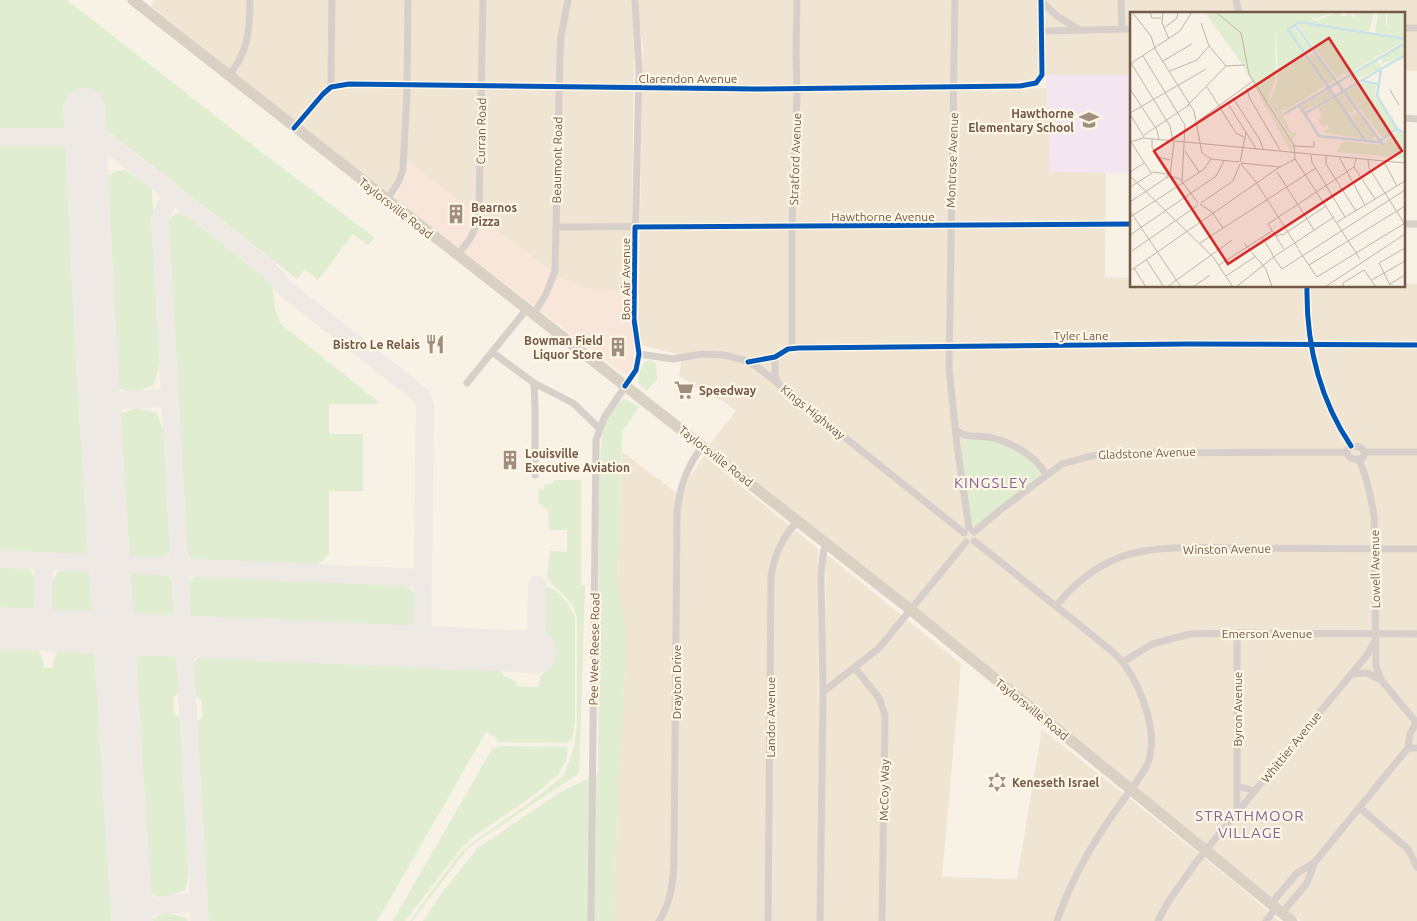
<svg xmlns="http://www.w3.org/2000/svg" width="1417" height="921" font-family="Ubuntu,sans-serif">
<rect width="100%" height="100%" fill="#f7f1e6"/>
<path fill="#f0e4d3" fill-rule="evenodd" d="M154,0H632L634,55L631,292L592,290L559,278L402,157L397,178L387,194L151,6Z
M639,0H795V18L800,19L801,0H1417V71H1403V14H1131V75H1048L1022,82L996,83L994,91L1047,88L1050,172H1106L1105,277L1131,278V286H1403V284H1417V921H1301L710,444L736,411L723,401L704,394L679,375L681,365L680,355L642,345L638,332L643,49L639,16ZM1195,449L1196,456L1105,457V450Z
M622,452L682,497L689,478L704,456L818,549L820,921H614L617,807L625,668V623L618,589Z
M826,554L961,664L942,877L1017,879L1042,729L1239,886L1279,921H823Z"/>
<path fill="#f7e6d9" d="M408,161L558,278L592,290L631,292L634,364L632,373L628,375L622,373L396,200V194L403,183L407,173Z"/>
<path fill="#f3e6f0" d="M1046,75H1131V173L1050,172Z"/>
<path fill="#e0edd1" d="M0,0H67L273,161L375,238L368,245L353,234L318,280L305,269L297,279L96,122L93,108L73,110C72,116 73,124 67,127C57,133 13,130 0,130Z
M0,144L61,145C70,149 73,154 76,163L99,545L95,550L86,555L0,552Z
M124,170L150,186L152,191L159,311V365L154,385L134,392L114,388L111,377L100,188C105,175 111,172 124,170Z
M179,213L185,214L271,283C276,298 272,312 282,325L381,404H329V434H363V491H329V553L323,561L313,565L192,560L185,551L165,235C166,223 168,217 179,213Z
M650,360L656,363L657,380L647,390L638,383V381C639,373 642,362 650,360Z
M623,398L639,407L622,432L618,589L625,623V668L617,807L614,921H423L444,890L478,848L560,792L598,774L599,475L603,423Z
M136,408L157,413L164,434L170,487L173,545L168,556C161,560 133,559 127,555C123,552 122,549 120,544L114,426L116,415Z
M969,439C974,439 980,439 985,440C1002,442 1037,457 1040,475L975,526L971,522L960,448L964,442Z
M554,480H581V585H585L579,773L469,847L412,921H410L457,857L468,846L540,795L563,776L571,757L575,742L577,725V619C575,599 558,593 547,577L550,551L567,552V530H549L548,511L538,502L539,489L543,490L544,485L552,484Z
M0,565L28,569C41,580 47,608 28,617C19,621 9,620 0,619Z
M71,569C78,569 88,569 94,574C106,585 101,616 84,622C78,624 71,623 65,622L50,608C49,593 48,584 58,572Z
M145,570L167,575L175,582C178,599 179,624 157,625C151,626 143,626 138,623C128,616 118,586 127,577C132,572 138,571 145,570Z
M199,575L393,584C399,585 407,585 411,590C420,598 420,621 412,630C408,634 402,635 398,637L211,629C203,628 195,624 190,617C186,610 184,590 189,582C191,578 195,577 199,575Z
M545,587C561,589 569,605 575,618V721L572,738L567,743L496,742L498,739L486,732L377,921H206L195,730L196,723L202,717V701C185,688 187,656 211,651L495,663L504,676L517,682L516,686L539,687L540,677L547,669L551,655L550,646L542,633Z
M0,641C23,642 41,639 44,668H53C53,665 54,660 55,656C63,639 92,641 100,656C102,660 102,664 103,668L106,669L121,921H0Z
M149,648C172,648 181,653 181,677C181,686 180,691 173,698L174,713L182,720L183,726L190,815V869L185,890L165,898L144,893L140,883L128,670L132,669C133,658 138,652 149,648Z
M501,746L568,747L566,761L558,775L530,798L474,836L461,848L405,921H393L492,749Z
M166,913L187,918L188,921H146Z"/>
<g fill="none" stroke-linecap="round" stroke-linejoin="round">
<path stroke="#eee9e4" stroke-width="18" d="M0,137H98L102,139L266,267L287,290L422,396L425,406L422,647
M171,193L160,219C174,453 185,687 200,921
M99,401L170,398
M0,559L423,578
M42,630L44,561
M536,652L537,585
M131,908L199,902"/>
<path stroke="#eee9e4" stroke-width="42" d="M84,109L98,385L132,921
M0,628L536,652"/>
<path stroke="#d7cfc9" stroke-width="7" d="M955,0L949,368L957,446L969,528
M1121,0L1122,29
M1236,0L1239,14
M1041,1L1057,16L1078,29
M1403,28H1417
M1041,31L1131,29
M228,76C248,54 250,29 250,0
M331,87L332,0
M1403,118L1417,119
M294,128L323,94L331,87L349,84L756,89L1020,86L1036,83L1042,75L1041,0
M387,200L399,181L403,170L407,90L408,0
M1403,224H1417
M556,227L1131,224
M457,255C470,241 477,230 479,210L483,0
M1307,286C1306,343 1319,398 1351,446
M533,315L546,294L555,271L560,55L561,37L568,0
M792,348V226L797,95L796,51L797,0
M492,352L526,310
M639,354L673,359L702,354L724,355L744,360L756,366L964,533
M775,357V375L778,383
M748,362L775,357L788,349L799,348L1187,344L1417,345
M467,383L492,352L534,383L573,403L599,428
M534,383L535,408V475
M955,429C966,439 973,435 988,437C1009,441 1036,455 1046,475
M1350,446C1356,446 1361,446 1364,451V456C1360,461 1354,460 1349,457L1346,452Z
M1365,452H1417
M1359,459C1367,478 1371,496 1374,516L1376,666L1381,680L1416,722
M974,532L1000,510L1062,464L1091,456L1119,453L1346,452
M974,541C1010,569 1045,598 1081,626C1094,638 1113,649 1124,664C1142,689 1161,737 1146,767C1135,787 1119,804 1107,823C1086,854 1069,886 1057,921
M1056,606C1073,585 1093,568 1118,558C1153,544 1209,548 1246,548C1303,548 1360,549 1417,549
M1123,662L1152,644L1190,634L1237,633L1417,634
M855,668L879,698L885,715L882,921
M1352,674L1367,673L1381,680
M823,692L879,648L966,542
M1408,748H1417
M1237,786L1255,791
M1360,808L1408,849L1417,867
M1237,813V633
M1271,904L1297,873L1314,863L1408,748L1410,734L1417,721
M1282,913L1307,883L1314,864
M591,921L596,440L604,418L636,370L639,354L635,331L634,298L639,70L635,0
M659,921C671,902 673,883 674,861L677,511C680,486 687,465 703,446
M768,921L771,576C775,554 782,537 798,521
M820,921L823,692L821,576L823,554L826,543
M1158,921L1168,902L1197,861L1367,655L1375,641
M1266,921L1276,908"/>
<path stroke="#dad1c5" stroke-width="11" d="M133,0L911,610L1292,921"/>
<defs>
<path id="cycleway" d="M294,128L323,94L331,87L349,84L756,89L1020,86L1036,83L1042,75L1041,0
M1307,286C1306,343 1319,398 1351,446
M748,362L775,357L788,349L799,348L1187,344L1417,345
M625,386L636,370L639,354L634,319L635,227L1131,224"/>
</defs>
<use href="#cycleway" stroke="#fff7e6" stroke-width="8"/>
<use href="#cycleway" stroke="#0057b8" stroke-width="5"/>
</g>
<defs>
<symbol id="school-bare" viewBox="-9 -9 18 18"><path d="M0-5L7-2L0 1L-7-2ZM-4 1L0 2.5L4 1V4Q0 6-4 4Z" fill="#a18e7f" stroke="#fff7e6" stroke-width="2.5" paint-order="stroke"/></symbol>
<symbol id="building-bare" viewBox="-9 -9 18 18"><path d="M-4-6H4V6H1V3H-1V6H-4ZM-2.5-4.3h1.7v1.8h-1.7ZM.8-4.3h1.7v1.8H.8ZM-2.5-1h1.7V.8h-1.7ZM.8-1h1.7V.8H.8Z" fill="#a18e7f" stroke="#fff7e6" stroke-width="2.5" paint-order="stroke"/></symbol>
<symbol id="restaurant-bare" viewBox="-9 -9 18 18"><path d="M-5-6h1v4h1v-4h1v4h1v-4h1v5L-1.5 .5V6h-2V.5L-5-1ZM5-6V6H3V1.5H1.5Q1.5-4 5-6Z" fill="#a18e7f" stroke="#fff7e6" stroke-width="2.5" paint-order="stroke"/></symbol>
<symbol id="supermarket-bare" viewBox="-9 -9 18 18"><path d="M-6-5.5h2.5l.6 2H6L4.5 2H-2.5L-4.4-4H-6ZM-1.5 3.2a1.3 1.3 0 1 0 .1 0ZM3 3.2a1.3 1.3 0 1 0 .1 0Z" fill="#a18e7f" stroke="#fff7e6" stroke-width="2.5" paint-order="stroke"/></symbol>
<symbol id="synagogue-bare" viewBox="-9 -9 18 18"><path d="M0-6.5L5.6 3.2H-5.6ZM0 6.5L5.6-3.2H-5.6Z" fill="#a18e7f" stroke="#fff7e6" stroke-width="2.5" paint-order="stroke"/></symbol>
</defs>
<g fill-rule="evenodd">
<use href="#school-bare" x="1075" y="106" width="28" height="28"/>
<use href="#building-bare" x="442" y="200" width="28" height="28"/>
<use href="#restaurant-bare" x="421" y="330" width="28" height="28"/>
<use href="#building-bare" x="604" y="333" width="28" height="28"/>
<use href="#supermarket-bare" x="670" y="376" width="28" height="28"/>
<use href="#building-bare" x="496" y="446" width="28" height="28"/>
<use href="#synagogue-bare" x="983" y="768" width="28" height="28"/>
</g>
<g text-anchor="middle" dominant-baseline="central" stroke-width="4.5" stroke-linejoin="round" paint-order="stroke">
<g font-size="12" fill="#735947" stroke="#fff7e6">
<text x="688" y="78">Clarendon Avenue</text>
<text transform="translate(481 131) rotate(-89)">Curran Road</text>
<text transform="translate(795 159) rotate(-88)">Stratford Avenue</text>
<text transform="translate(557 160) rotate(-89)">Beaumont Road</text>
<text transform="translate(952 160) rotate(-88)">Montrose Avenue</text>
<text transform="translate(396 208) rotate(38)">Taylorsville Road</text>
<text x="883" y="216">Hawthorne Avenue</text>
<text transform="translate(625 279) rotate(-90)">Bon Air Avenue</text>
<text x="1081" y="335">Tyler Lane</text>
<text transform="translate(813 412) rotate(39)">Kings Highway</text>
<text transform="translate(1147 453) rotate(-2)">Gladstone Avenue</text>
<text transform="translate(716 456) rotate(38)">Taylorsville Road</text>
<text transform="translate(1227 549) rotate(-1)">Winston Avenue</text>
<text transform="translate(1375 569) rotate(-91)">Lowell Avenue</text>
<text x="1267" y="633">Emerson Avenue</text>
<text transform="translate(594 649) rotate(-89)">Pee Wee Reese Road</text>
<text transform="translate(676 682) rotate(-90)">Drayton Drive</text>
<text transform="translate(1032 709) rotate(39)">Taylorsville Road</text>
<text transform="translate(1237 709) rotate(-90)">Byron Avenue</text>
<text transform="translate(770 717) rotate(-90)">Landor Avenue</text>
<text transform="translate(1291 747) rotate(-51)">Whittier Avenue</text>
<text transform="translate(884 790) rotate(-89)">McCoy Way</text>
</g>
<g font-size="12" font-weight="bold" fill="#735947" stroke="#fff7e6" text-anchor="start">
<text x="1074" y="113" text-anchor="end">Hawthorne<tspan x="1074" dy="14">Elementary School</tspan></text>
<text x="471" y="207">Bearnos<tspan x="471" dy="14">Pizza</tspan></text>
<text x="603" y="340" text-anchor="end">Bowman Field<tspan x="603" dy="14">Liquor Store</tspan></text>
<text x="420" y="344" text-anchor="end">Bistro Le Relais</text>
<text x="699" y="390">Speedway</text>
<text x="525" y="453">Louisville<tspan x="525" dy="14">Executive Aviation</tspan></text>
<text x="1012" y="782">Keneseth Israel</text>
</g>
<g font-size="15" letter-spacing="1" fill="#886297" stroke="#fff7e6">
<text x="991" y="482">KINGSLEY</text>
<text x="1250" y="815">STRATHMOOR<tspan x="1250" dy="17">VILLAGE</tspan></text>
</g>
</g>
<g transform="translate(1130 12)">
<rect width="275" height="275" fill="#f7f1e6"/>
<path d="M75,0H203L185,7L178,1L185,9L208,0L213,5L219,1L224,6L225,0H243V4L239,20L169,9L156,18L195,74L158,97L151,98L160,119L167,122L162,127L139,90L147,72L148,57L146,21L145,18L146,65L137,92L164,135L161,140L112,52ZM248,0H256V12L266,22L257,12L258,0H275V26L245,21ZM169,11L273,27L274,29L218,62L213,61L208,67L168,14ZM163,15L180,36L179,40L173,39L159,21ZM275,32V42L252,52L251,46ZM180,42H184L203,67L202,71L197,72L179,48ZM246,49L251,53L249,57L220,70V65ZM230,70L246,74L245,84L265,116L253,126L216,80ZM199,78L202,84L173,99L172,93ZM211,81L224,96L223,100L217,99L207,86ZM205,86L233,124V127L193,120L199,116L197,112L193,115L188,108L192,105L188,96ZM224,102H228L245,124L243,128H238L228,114L222,104ZM268,119L275,123V146L207,140L213,129L252,133Z" fill="#e0edd1"/>
<path fill="none" stroke="#c8e2e6" stroke-width="2.5" d="M165,13L253,133M251,57L247,84L267,117L275,121M232,69L248,72M169,93L189,124L248,130L267,117M154,102L275,31M174,102L275,43M236,129L158,18L169,10L275,27"/>
<path fill="none" stroke="#c2b4a6" stroke-width="1" d="M2,0L21,24L25,37L64,99L72,141L81,147L109,150M20,0L22,6H31M33,0L32,11L39,27M86,0L111,21L119,62L164,133L165,147L230,247M71,11L79,34L96,54M34,16L47,6L48,0M13,44L55,113L52,170M33,49L62,32M1,51L40,114L43,129M0,52L50,19L62,0M96,54L115,53M40,59L67,48L79,34M77,75L106,121L114,125M117,76L119,85L150,138M0,77L27,118L29,128M260,78L269,93M103,86L130,128L133,137M97,90L127,138M57,94L96,54M0,101L76,57M0,102L14,125M68,109L123,69M14,123L59,93M22,127V135L28,145L40,148M0,130L13,126L275,151M1,130L21,161M164,134L184,135V129M55,139L69,160M181,143L182,150L215,205M196,144V152L226,199M209,145L235,193M226,147L224,155L245,187M238,148L239,156L274,211M110,150L116,120M254,150L267,174M111,151L150,155L165,147M111,152L126,170L168,236M0,160L14,151M39,160L36,166L40,164L44,130M147,160L184,218M0,164L83,245L103,275M40,164L50,167L68,191M0,175L24,160L36,162M0,190L36,166M71,191L103,169L110,152M70,192L82,200L93,216M0,199L51,275M0,205L73,158L81,147M207,210L275,169M0,223L86,164L94,149M145,224L154,222L196,194M132,225L143,243M70,231L186,156M114,231L136,257L142,275M154,237L138,212L224,155M168,237L187,265L275,211M2,239L68,193M142,243L152,257L275,178M16,247L34,275M89,253L142,219M179,253L275,194M4,256L16,275M0,259L151,154M96,264L126,244M242,268L275,249M260,272L275,263M37,275L102,228M63,275L80,263M106,275L145,244L204,205M195,275L275,222M213,275V271L234,258L246,275M261,275L249,251L275,236"/>
<path fill="#d62828" fill-opacity="0.15" stroke="#d62828" stroke-width="2.5" d="M199,26L272,139L98,252L24,139Z"/>
<rect width="275" height="275" fill="none" stroke="#735947" stroke-width="2.5"/>
</g>
</svg>
